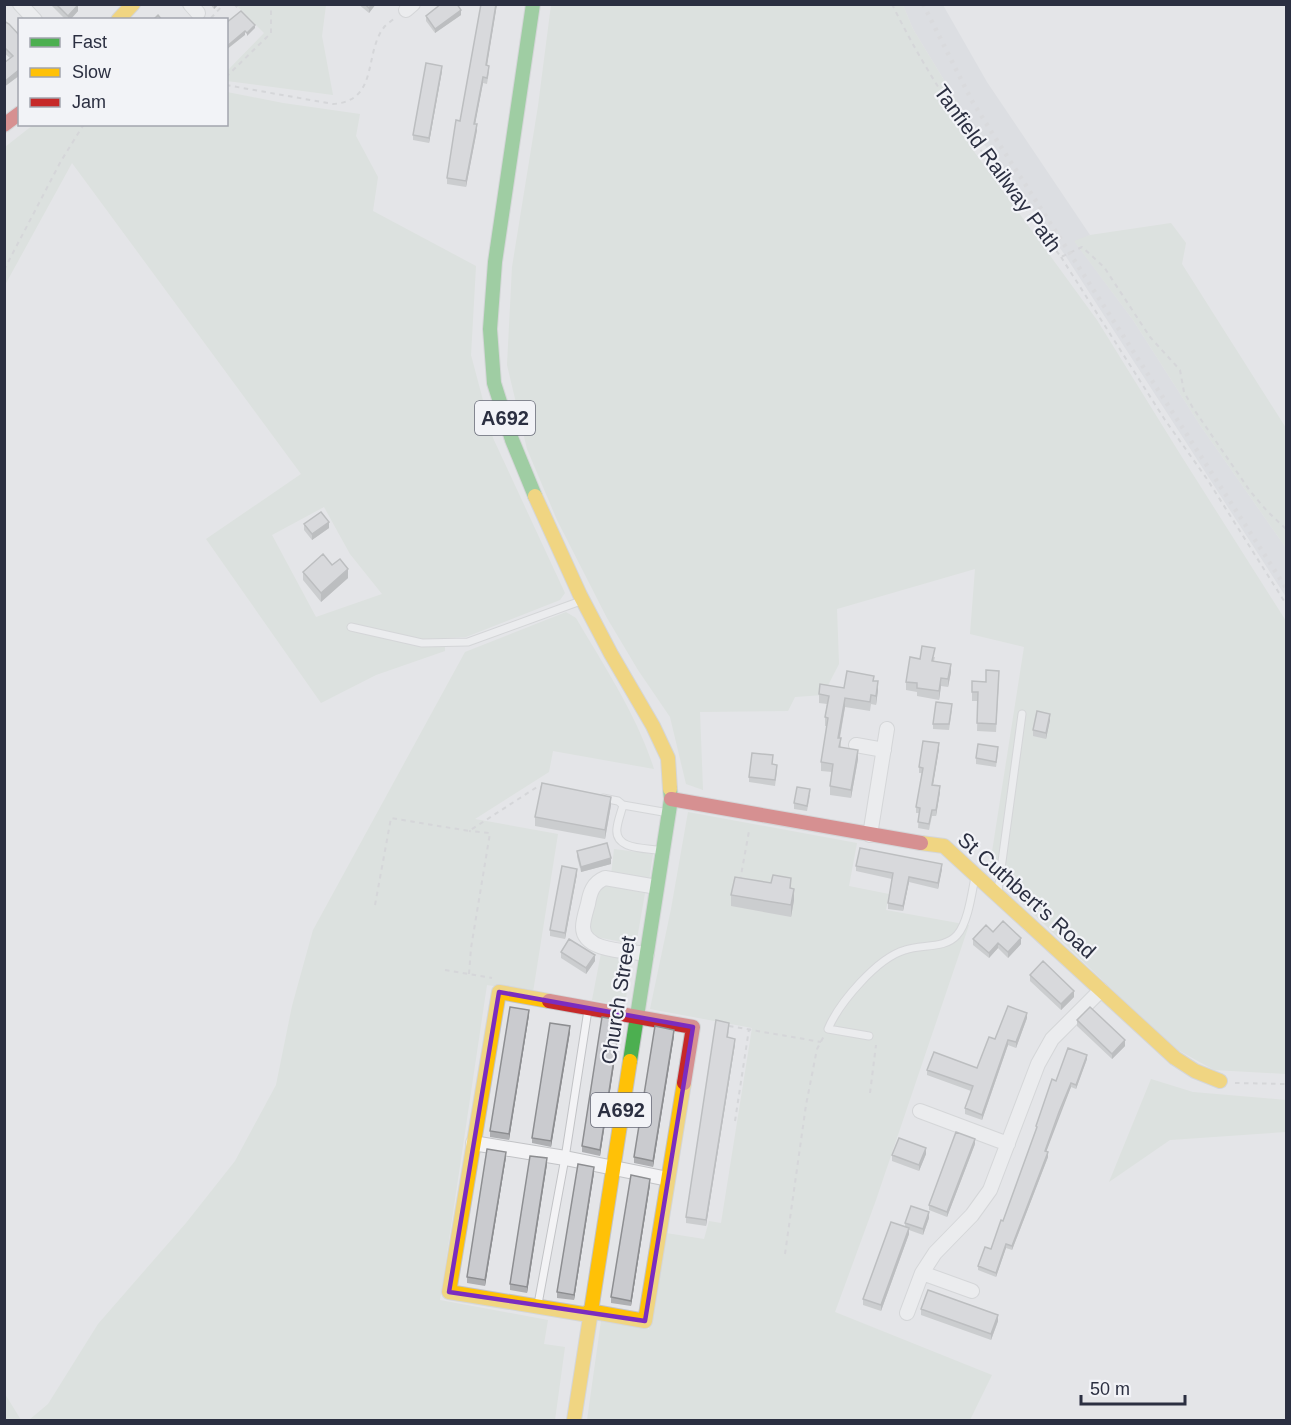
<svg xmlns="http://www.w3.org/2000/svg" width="1291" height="1425" font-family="Helvetica,sans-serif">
<rect width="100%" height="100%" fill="#e4e5e8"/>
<path fill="#d3d4db" d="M903,5H943L987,82L1090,235L1075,242L1133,320L1200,425L1286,548V597L1065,255L978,136L913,29Z"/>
<path fill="#d3dbd4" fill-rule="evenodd" d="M239,5H326L322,36L333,95L227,81V71L264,33L237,6Z
M551,5H903L913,29L978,136L970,146L1097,320L1180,454L1286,621V1074L1214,1070L1178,1050L1119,996L989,871L1024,647L970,634L975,569L837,609L839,664L823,695L795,697L788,711L700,712L703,790L686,784L670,717L638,670L607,618L557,520L527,449L507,365L512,267L538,106Z
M227,92L283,103L360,114L356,136L378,177L373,211L476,266L471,355L493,438L565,593L560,600L466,637L445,638V651L376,675L321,703L206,539L301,474L72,163L5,285V147L33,125L226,124ZM324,507L350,554L382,594L316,617L272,535Z
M1171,223L1186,243L1182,264L1286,428V548L1200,425L1133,320L1074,241L1090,235Z
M566,612L576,618C604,666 637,715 654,769L553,751L549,772L475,819L558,834L533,992L487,985L440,1300L548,1320L544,1344L565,1347L555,1420H29L48,1404L98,1324L186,1223L235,1161L276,1085L292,1006L313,930L465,652Z
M688,812L857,843L849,886L889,894L886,910L969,925L876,1200L835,1312L992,1375L970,1420H587L601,1321L649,1329L666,1233L704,1239L709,1221L721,1223L752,1028L650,1009L671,909Z
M614,849L653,854L649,881L611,875Z
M605,885L645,893L636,945L597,937L588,928L598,891Z
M601,953L631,959L625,1006L592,1000Z
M1151,1079L1193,1092L1286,1100V1132L1170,1140L1109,1182Z
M5,1394L21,1420H5Z"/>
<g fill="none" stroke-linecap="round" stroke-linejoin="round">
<defs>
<path id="lane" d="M351,627L422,643L468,642L578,602
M603,798L618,801L623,805
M657,850C643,848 614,849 617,828C618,820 621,813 623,805L663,812
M998,891L1022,714
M869,1036L828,1029C839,1003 877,958 905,950C922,944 945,949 957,935C968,923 972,892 975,877
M538,1304L565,1158L588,1010"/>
<path id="street" d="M20,4L35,20
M190,4L198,13
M406,10L413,4
M856,745L884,750
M870,835L887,729
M647,954C629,951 583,952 583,927C583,920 586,911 588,904C590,892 593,883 605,878L657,887
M920,1111L1008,1144
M473,1143L565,1158L668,1179
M922,1273L972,1291
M907,1313L922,1273L935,1253L972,1215L990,1190L1038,1064L1052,1039L1101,990"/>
<path id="fast" d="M533,4L495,262L490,329L494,383L512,440L535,496
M630,1061L671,799L670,789"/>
<path id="slow" d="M118,20L133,4
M535,496L580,595L611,654L653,726L668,758L670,789
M921,843L944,846L1175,1058L1195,1071L1220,1081
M549,1001L499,992L449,1292L589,1315
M589,1311L645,1321L684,1083
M574,1420L630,1061"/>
<path id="jam" d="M4,125L20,113
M671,799L921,843
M549,1001L693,1027L684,1083"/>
</defs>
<use href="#lane" stroke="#c2c3c6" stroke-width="9"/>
<use href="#street" stroke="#c2c3c6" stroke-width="16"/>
<use href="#fast" stroke="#c2c3c6" stroke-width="16"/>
<use href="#slow" stroke="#c2c3c6" stroke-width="16"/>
<use href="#jam" stroke="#c2c3c6" stroke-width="16"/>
<path stroke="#c3c3c8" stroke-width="2" stroke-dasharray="4.5 4.5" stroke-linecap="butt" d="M234,4L238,8L242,4
M892,4C925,72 968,135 1014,195C1019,202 1026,208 1031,216C1042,229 1051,244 1061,257L1082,247L1104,267L1150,337L1180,370L1184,392L1193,408L1250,491L1267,511L1286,529
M211,18L224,4
M226,77L271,33V4
M226,85L333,104C380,101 363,52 385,26C388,23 393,20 396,17
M1061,257L1165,420L1207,479L1286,604
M4,270L61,161L84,124
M740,881L749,831
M375,905L391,818L469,831L537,787H543
M445,970L492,978
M469,974L471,948L490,833L469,831
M729,1026L821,1042
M1235,1083L1286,1084
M870,1093L876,1045
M735,1121L749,1029
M785,1254L806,1105L817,1049L824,1036"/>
<use href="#lane" stroke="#f3f3f5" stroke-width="7"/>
<use href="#street" stroke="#f3f3f5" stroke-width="14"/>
<use href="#fast" stroke="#4caf50" stroke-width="14"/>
<use href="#slow" stroke="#ffc107" stroke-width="14"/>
<use href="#jam" stroke="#c62828" stroke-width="14"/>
<path stroke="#cdcdd0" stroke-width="4.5" stroke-dasharray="3 6" stroke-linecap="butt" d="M923,4L972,101L996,139L1286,588"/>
</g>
<path fill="#aeafb2" d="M50,4H78V11L70,20H66Z
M210,4H219L214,9Z
M358,4H376L369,13Z
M481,4H497L487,66L489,72L487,84L483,83L475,124L477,130L466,187L447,184V178L460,121Z
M461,15L435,33L426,21V16Z
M4,21L20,36V75L4,87V63L10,58L4,53Z
M442,71L429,143L413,140V135Z
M304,524L329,528L312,540L304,530Z
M332,565L348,578L321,602L303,580V572Z
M935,657L934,661L951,672L948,687L941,686L939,700L917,696V692L906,690V682L920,659Z
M999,679L996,732L977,731L978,701H972V681L986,682Z
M874,681L878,690L876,705L871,704L870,711L845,707L840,738L841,747L858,759L851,798L830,795V786L832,772L821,771V762L827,726H825V717L827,704L819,703V694Z
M952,710L949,730L933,729V724Z
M1050,720L1046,739L1033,736V730Z
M939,749L933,785L940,792L936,816H932L929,830L918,828L919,813H916V807L922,773H919V767Z
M998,753L996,767L976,764V758Z
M773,764L777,771L775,786L749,782V777Z
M810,795L807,811L794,809V803Z
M611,805L605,839L535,826V817Z
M577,851L611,864L581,872L577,857Z
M856,866L942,869L938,889L909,882L903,911L888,909V903L892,879L856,871Z
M577,874L565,939L550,936V930Z
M791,888L794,900L791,917L731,906V895Z
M993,932L1021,944L1008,958L998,948L989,958L973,945V939Z
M561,952L595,961L586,974L561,958Z
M1030,975L1074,997L1061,1010L1030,981Z
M529,1015L509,1140L490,1137V1131Z
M1027,1018L1016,1048L1008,1045L982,1120L965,1114V1108L971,1091L927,1075V1070L977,1068L995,1039Z
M1077,1020L1125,1046L1112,1059L1077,1026Z
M620,1026L600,1156L582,1152V1146Z
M729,1028L728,1037L735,1044L706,1226L686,1223V1217Z
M570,1032L551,1147L532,1143V1138Z
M674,1036L653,1167L634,1163V1157Z
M1087,1059L1076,1089L1071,1087L1059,1116L1046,1152L1048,1157L1012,1250L1006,1248L996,1277L978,1270V1266L991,1249L1003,1221L1036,1131V1126L1056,1081Z
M975,1144L947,1217L929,1210V1205Z
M926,1154L919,1171L892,1161V1155Z
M506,1157L485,1286L467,1283V1277Z
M547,1164L527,1293L510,1290V1284Z
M594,1173L574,1300L557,1298V1292Z
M650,1185L631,1306L611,1303V1297Z
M929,1218L923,1235L909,1230V1234L881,1311L863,1305V1299L905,1227V1223Z
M921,1309L998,1321L991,1340L921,1315Z"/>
<path fill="#8d8e91" d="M214,4H219L214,9Z
M372,4H376L369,13V8Z
M496,4H497L486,71V65Z
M78,5V11L70,20H68V16Z
M461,10V15L435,33V29Z
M255,25V28L247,36V33Z
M245,31V35L226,50V47Z
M442,66V71L429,143V138Z
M20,69V75L4,87V82Z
M483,77V83L474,130V124Z
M477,124V130L466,187V181Z
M329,522V528L312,540V534Z
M348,569V578L321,602V593Z
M951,664V672L948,687V679Z
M941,678V686L939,700V691Z
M878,681V690L876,705V696Z
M845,698V707L838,746V738Z
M1050,714V720L1046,739V733Z
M939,743V749L932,791V785Z
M858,750V759L851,798V790Z
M940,786V792L936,816V810Z
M611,797V805L605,839V830Z
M611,858V864L581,872V867Z
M942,864V869L938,889V883Z
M577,869V874L565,939V933Z
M909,877V882L903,911V906Z
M794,889V900L791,917V905Z
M1021,938V944L1008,958V952Z
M998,943V948L989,958V953Z
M595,955V961L586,974V968Z
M1074,991V997L1061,1010V1004Z
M529,1010V1015L509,1140V1134Z
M1027,1013V1018L1016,1048V1042Z
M620,1020V1026L600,1156V1150Z
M570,1026V1032L551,1147V1141Z
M674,1030V1036L653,1167V1161Z
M735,1039V1044L706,1226V1220Z
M1008,1040V1045L982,1120V1115Z
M1125,1040V1046L1112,1059V1054Z
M1087,1055V1059L1076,1089V1085Z
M1071,1083V1087L1045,1155V1151Z
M975,1139V1144L947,1217V1212Z
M926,1148V1154L919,1171V1165Z
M506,1152V1157L485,1286V1280Z
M1048,1152V1157L1012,1250V1246Z
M547,1158V1164L527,1293V1287Z
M594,1167V1173L574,1300V1295Z
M650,1179V1185L631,1306V1301Z
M929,1212V1218L923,1235V1229Z
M909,1228V1234L881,1311V1305Z
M1006,1244V1248L996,1277V1273Z
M998,1315V1321L991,1340V1334Z"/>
<path fill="#cacbcf" stroke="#8d8e91" stroke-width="1.5" d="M56,4H78V5L68,16Z
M365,4H372L369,8Z
M441,4H457L461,10L435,29L426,16Z
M481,4H496L486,65L489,66L487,78L483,77L474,124H477L466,181L447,178L456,120L460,121Z
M241,11L255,25L247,33L245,31L226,47V23Z
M158,15L162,20H153Z
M4,21L9,24L20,36V69L4,82V63L13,56L4,47Z
M426,63L442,66L429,138L413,135Z
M321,512L329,522L312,534L304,524Z
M323,554L332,565L340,559L348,569L321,593L303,572Z
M922,646L935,648L932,661L951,664L948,679L941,678L939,691L917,688V683L906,682L910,657L920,659Z
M986,670L999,671L996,724L977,723L978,692H972V681L986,682Z
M847,671L874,676L873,681H878L876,696L871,695L870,702L845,698L838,738H841L839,747L858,750L851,790L830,786L833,764L821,762L828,718L825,717L829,696L819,694L820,684L844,688Z
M936,702L952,704L949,724H933Z
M1037,711L1050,714L1046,733L1033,730Z
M923,741L939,743L932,785L940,786L936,810H932L929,824L918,822L920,808L916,807L923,768L919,767Z
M978,744L998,747L996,762L976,758Z
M752,753L773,755L772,764L777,765L775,780L749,777Z
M542,783L611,797L605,830L535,817Z
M797,787L810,789L807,806L794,803Z
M607,843L611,858L581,867L577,851Z
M860,848L942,864L938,883L909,877L903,906L888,903L893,873L856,866Z
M562,866L577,869L565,933L550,930Z
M773,875L791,878L790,888L794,889L791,905L731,895L735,877L771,883Z
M1003,921L1021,938L1008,952L998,943L989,953L973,939L986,925L993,932Z
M569,939L595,955L586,968L561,952Z
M1043,961L1074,991L1061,1004L1030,975Z
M1008,1006L1027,1013L1016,1042L1008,1040L982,1115L965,1108L973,1086L927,1070L934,1052L977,1068L989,1037L995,1039Z
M510,1007L529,1010L509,1134L490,1131Z
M1090,1007L1125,1040L1112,1054L1077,1020Z
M602,1017L620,1020L600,1150L582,1146Z
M716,1020L729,1023L727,1037L735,1039L706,1220L686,1217Z
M550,1023L570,1026L551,1141L532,1138Z
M655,1026L674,1030L653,1161L634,1157Z
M1068,1048L1087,1055L1076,1085L1071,1083L1059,1112L1045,1151L1048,1152L1012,1246L1006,1244L996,1273L978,1266L985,1247L991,1249L1001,1220L1003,1221L1037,1127L1036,1126L1052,1079L1056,1081Z
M956,1132L975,1139L947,1212L929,1205Z
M899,1138L926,1148L919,1165L892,1155Z
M487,1149L506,1152L485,1280L467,1277Z
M530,1156L547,1158L527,1287L510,1284Z
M578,1164L594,1167L574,1295L557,1292Z
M631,1175L650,1179L631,1301L611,1297Z
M911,1206L929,1212L923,1229L905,1223Z
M891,1222L909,1228L881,1305L863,1299Z
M928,1290L998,1315L991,1334L921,1309Z"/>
<path d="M0 0H1291V1425H0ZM499,992L693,1027L645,1321L449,1292Z" fill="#e4e5e8" fill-opacity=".55" fill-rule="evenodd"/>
<path fill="none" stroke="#7b2cbf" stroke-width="4.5" stroke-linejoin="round" d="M499,992L693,1027L645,1321L449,1292Z"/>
<g text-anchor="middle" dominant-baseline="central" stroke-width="4.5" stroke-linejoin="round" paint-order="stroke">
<g fill="#f2f3f7" stroke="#676a78" stroke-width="1.5">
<rect x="475" y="401" width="60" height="34" rx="4.5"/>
<rect x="591" y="1093" width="60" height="34" rx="4.5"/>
</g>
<g font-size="20" font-weight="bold" fill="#2b2f41">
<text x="505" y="418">A692</text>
<text x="621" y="1110">A692</text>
</g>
<g font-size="21" fill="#2b2f41" stroke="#f2f3f7">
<text transform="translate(998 168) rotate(54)">Tanfield Railway Path</text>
<text transform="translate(1027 895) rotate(42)">St Cuthbert's Road</text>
<text transform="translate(618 1000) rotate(-81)">Church Street</text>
</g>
</g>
<rect width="1291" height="1425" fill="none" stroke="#2b2f41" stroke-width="12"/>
<rect x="18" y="18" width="210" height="108" fill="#f2f3f7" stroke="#a2a5ae" stroke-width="1.5"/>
<rect x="30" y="38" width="30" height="9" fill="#4caf50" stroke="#a2a5ae" stroke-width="1.5"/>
<text x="72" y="48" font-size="18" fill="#2b2f41">Fast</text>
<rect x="30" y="68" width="30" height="9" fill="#ffc107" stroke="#a2a5ae" stroke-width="1.5"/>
<text x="72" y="78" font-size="18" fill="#2b2f41">Slow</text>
<rect x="30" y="98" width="30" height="9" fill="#c62828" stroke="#a2a5ae" stroke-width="1.5"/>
<text x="72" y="108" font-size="18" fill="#2b2f41">Jam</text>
<path d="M1081 1395v9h104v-9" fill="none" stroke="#2b2f41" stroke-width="3"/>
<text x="1090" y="1395" font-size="18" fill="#2b2f41" stroke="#f2f3f7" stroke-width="4.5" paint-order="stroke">50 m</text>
</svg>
